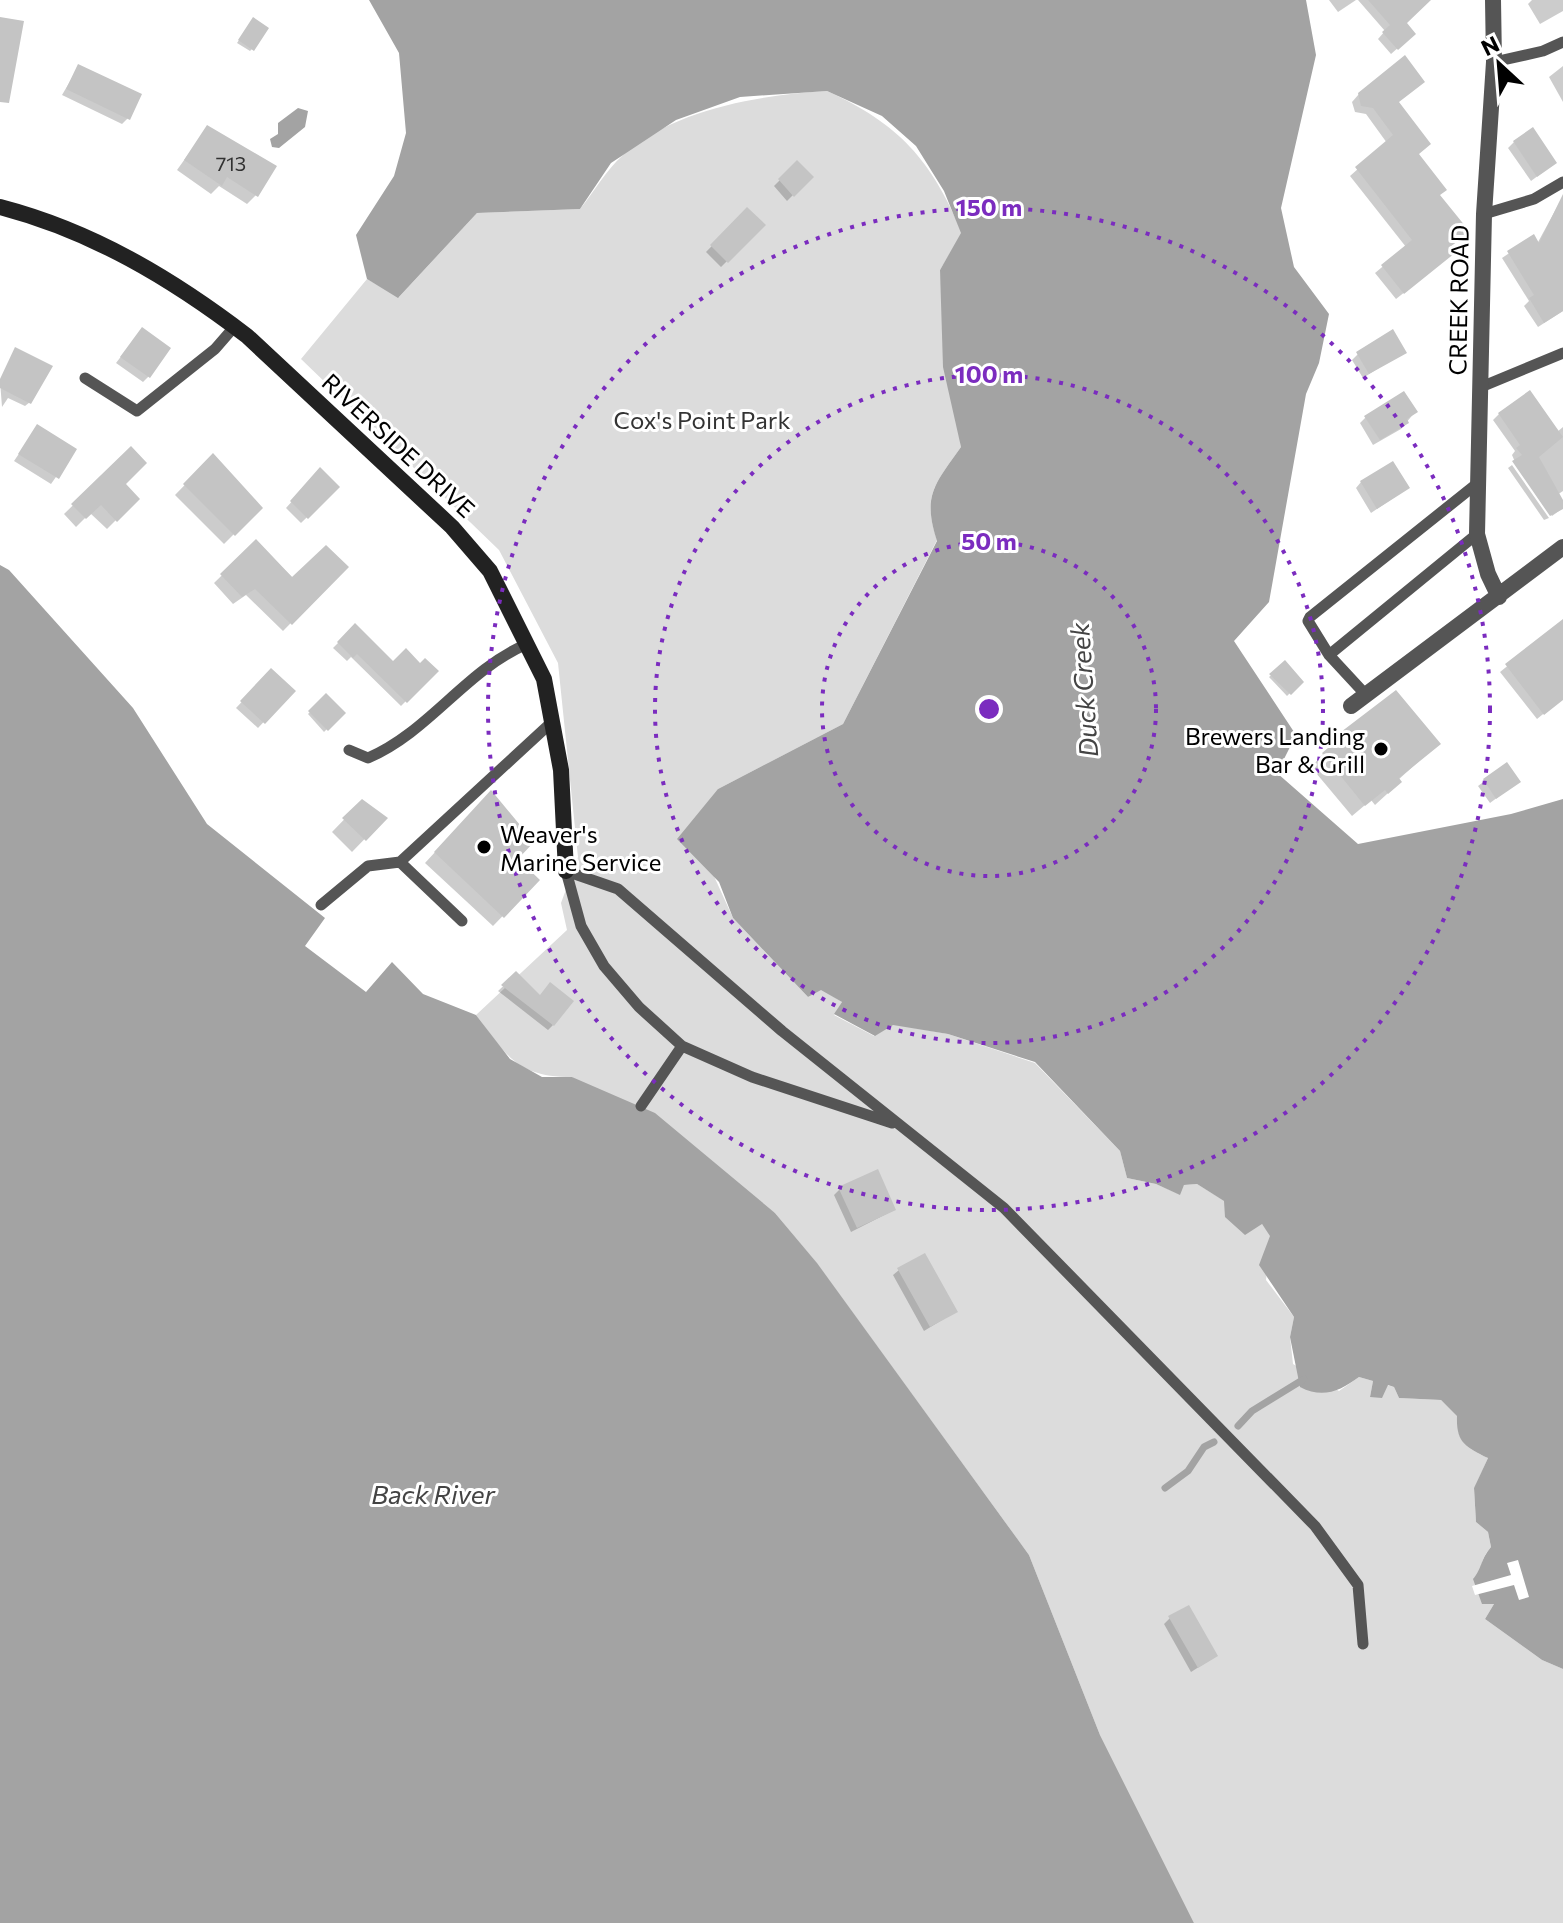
<svg xmlns="http://www.w3.org/2000/svg" width="1563" height="1923" font-family="Commissioner,sans-serif">
<rect width="100%" height="100%" fill="#fff"/>
<path fill="#dcdcdc" d="M827,91C899,124 931,159 962,233L940,270L961,447C935,484 922,495 937,540L843,724L718,789L713,874L733,918L808,997L821,989L842,1002L834,1015L874,1036L893,1024L948,1034L1035,1063L1120,1151L1127,1178L1156,1184L1179,1194L1184,1185L1197,1184L1262,1224L1271,1236L1266,1280L1294,1317L1290,1337L1293,1364L1339,1391L1359,1377L1373,1381L1370,1397L1387,1385L1394,1387L1399,1398L1441,1400L1458,1416C1456,1442 1465,1447 1488,1458L1474,1489L1476,1522L1488,1532L1491,1547C1473,1567 1484,1582 1494,1604L1485,1619L1542,1660L1563,1669V1923H1194L1100,1735L1029,1555L815,1261L775,1213L572,1077C517,1077 507,1056 476,1015L567,930L561,903L578,857L558,663L499,550L301,359L367,279L399,297L477,213L580,209C594,192 606,170 623,155C675,109 760,95 827,91Z"/>
<path fill="#a3a3a3" d="M369,0H1306L1316,55L1281,208L1294,267L1329,314L1319,363L1306,394L1269,602L1234,641L1296,735L1277,773L1358,844L1511,814L1563,799V1669L1542,1660L1485,1619L1494,1604H1482L1473,1579C1482,1569 1480,1560 1491,1547L1488,1532L1476,1522L1474,1488L1488,1458C1465,1447 1456,1442 1457,1416L1441,1400L1399,1398L1394,1387L1388,1385L1382,1398L1370,1397L1373,1381L1359,1377C1340,1391 1323,1399 1300,1387L1290,1337L1294,1317L1259,1265L1270,1236L1262,1224L1245,1235L1225,1217L1224,1201L1197,1184L1184,1185L1180,1195L1156,1184L1127,1178L1120,1151L1035,1062L948,1034L893,1025L875,1036L834,1014L842,1002L821,990L808,997L733,918L719,882L677,839L718,789L843,724L937,541C922,495 935,484 961,447L943,367L940,270L961,233L944,191L916,146L882,116L827,91L740,97L676,120L611,163L580,209L477,213L398,298L367,279L356,235L394,176L406,133L399,53Z
M298,108L308,111L305,127L279,148L272,147L270,139L278,134V123Z
M0,565L9,570L133,708L207,824L325,918L305,946L366,992L392,962L423,994L476,1015L510,1059L542,1077H572L655,1113L775,1213L817,1263L1029,1555L1100,1735L1194,1923H0Z"/>
<path fill="#fff" d="M1518,1560L1529,1597L1519,1600L1514,1585L1475,1595L1472,1586L1511,1575L1507,1563Z"/>
<path fill="#0003" d="M1329,0H1356L1338,12Z
M1358,0H1427L1405,23L1408,39L1391,54L1378,39L1385,31Z
M1532,0H1563V11L1540,24L1528,4Z
M251,22L252,49L250,51L237,43Z
M79,66L128,118L122,124L62,95Z
M1563,66V102L1549,77Z
M1359,94L1397,102L1416,154L1438,195L1448,248L1445,260L1396,299L1375,273L1406,247L1350,176L1387,143L1366,114L1355,112L1352,102Z
M207,128L256,195L247,204L219,186L211,194L177,170Z
M1514,142L1555,163L1531,181L1508,148Z
M797,163L811,177L787,201L774,186Z
M1562,198L1563,311L1538,327L1524,306L1529,301L1502,258L1533,237L1537,244Z
M747,210L763,225L721,267L706,252Z
M142,329L149,376L143,382L116,363Z
M16,349L30,402L25,406L8,398L2,407L0,381Z
M1404,352L1363,378L1352,360L1358,354Z
M1415,412L1401,429L1373,445L1360,423L1366,417Z
M1499,414L1557,432L1563,427V491L1557,495L1563,508L1552,516L1515,462L1512,455L1515,451L1493,420Z
M37,427L75,450L51,484L14,461Z
M131,449L123,484L137,499L107,529L90,513L76,527L64,514Z
M213,456L260,508L224,544L175,495Z
M1512,465L1549,518L1544,520L1508,468Z
M320,470L338,487L301,523L286,508Z
M1361,482L1408,488L1371,513L1356,488Z
M256,542L295,580L346,567L283,631L246,595L233,604L214,583Z
M355,626L393,663L436,671L401,706L351,657L347,661L333,648Z
M1557,626L1563,633V698L1537,719L1500,672Z
M1285,663L1301,682L1287,696L1269,677Z
M271,671L293,691L258,728L236,708Z
M1396,692L1438,744L1398,780L1400,782L1387,794L1375,805L1371,800L1352,816L1311,767L1339,737Z
M326,696L343,713L324,732L308,714Z
M1506,765L1518,782L1490,803L1478,786Z
M362,801L385,818L352,852L332,832Z
M481,802L515,859L538,880L493,926L425,863Z
M516,974L553,1025L548,1030L498,991Z
M840,1189L894,1210L851,1232L834,1195Z
M899,1270L955,1312L924,1331L893,1275Z
M1170,1618L1216,1656L1191,1672L1164,1624Z"/>
<g fill="none" stroke-linecap="round" stroke-linejoin="round">
<path stroke="#a3a3a3" stroke-width="7" d="M1238,1426L1252,1411L1304,1379
M1165,1488L1188,1471L1204,1447L1214,1442"/>
</g>
<path fill="#c4c4c4" d="M1368,0H1431L1407,23L1416,34L1398,50L1382,32L1390,25Z
M0,17L24,21L9,103L0,102Z
M253,17L269,28L254,51L238,40Z
M1405,55L1425,82L1399,102L1431,144L1419,154L1447,190L1440,195L1470,232L1450,247L1455,253L1404,294L1381,265L1412,240L1355,167L1393,135L1373,108L1361,106L1358,93Z
M78,64L142,94L130,120L66,89Z
M207,125L277,166L258,197L227,177L222,186L184,160Z
M1533,127L1557,163L1537,177L1513,141Z
M797,160L814,177L794,197L778,179Z
M1563,194V311L1544,323L1529,298L1534,295L1507,251L1534,234L1539,243Z
M747,207L766,225L728,263L710,245Z
M142,327L171,348L150,378L120,357Z
M1393,329L1407,353L1369,374L1356,352Z
M15,347L53,366L31,404L0,388V379Z
M1530,390L1563,437L1539,457L1563,500V509L1550,516L1512,461L1522,455L1516,448L1520,445L1498,413Z
M1404,391L1418,412L1407,419L1409,423L1380,440L1364,416Z
M37,424L77,449L59,479L18,454Z
M131,446L147,463L126,484L140,499L117,522L101,505L86,519L71,504Z
M213,453L263,508L235,536L183,484Z
M1393,461L1410,488L1377,509L1360,481Z
M320,467L340,487L308,519L290,501Z
M256,539L292,577L326,545L349,567L292,625L255,589L242,597L220,574Z
M1563,619V700L1544,715L1505,664Z
M355,623L393,661L406,648L420,663L425,658L439,671L407,703L357,654L353,658L337,642Z
M1285,660L1304,682L1291,695L1269,674Z
M271,668L296,691L265,724L240,701Z
M1396,690L1441,744L1399,778L1402,782L1388,794L1385,790L1365,806L1322,753L1340,738L1337,735Z
M326,693L346,713L328,731L308,711Z
M1507,762L1521,782L1496,799L1483,779Z
M491,790L534,842L518,859L540,880L504,918L434,852Z
M362,799L388,818L366,841L342,818Z
M516,971L540,995L550,982L574,1001L554,1026L501,985Z
M878,1169L896,1210L857,1228L838,1187Z
M925,1253L958,1312L930,1327L897,1268Z
M1189,1605L1218,1656L1198,1668L1168,1616Z"/>
<g fill="none" stroke-linecap="round" stroke-linejoin="round">
<path stroke="#555" stroke-width="11" d="M1494,62L1543,51L1563,42
M1484,214L1534,199L1563,182
M85,378L137,411L215,349L235,326
M1481,387L1563,353
M1329,655L1477,534
M1366,695L1329,655L1308,621L1310,617L1479,482
M349,750L368,758C429,732 466,670 527,644
M566,871L618,889L782,1031L1004,1208L1315,1526L1358,1585L1363,1644
M566,871L581,926L604,966L639,1007L682,1046L752,1077L892,1123
M321,905L368,866L400,862
M462,921L400,862L553,721
M641,1106L682,1046"/>
<path stroke="#555" stroke-width="16" d="M1493,0L1494,62L1484,214L1477,534L1488,574L1499,597
M1351,706L1563,547"/>
<path stroke="#222" stroke-width="16" d="M0,207C92,231 171,278 247,336L452,527L490,571L544,679L561,770L566,871"/>
</g>
<g fill="none" stroke="#7b2cbf" stroke-width="4" stroke-dasharray="4 8">
<circle cx="989" cy="709" r="167"/>
<circle cx="989" cy="709" r="334"/>
<circle cx="989" cy="709" r="501"/>
</g>
<g fill="#000" stroke="#fff" stroke-width="3">
<circle cx="1381" cy="749" r="8"/>
<circle cx="484" cy="847" r="8"/>
</g>
<g text-anchor="middle" dominant-baseline="central" stroke-width="6" stroke-linejoin="round" paint-order="stroke">
<g font-size="20" fill="#313131">
<text x="231" y="163">713</text>
</g>
<g font-size="24" fill="#000" stroke="#fff">
<text transform="translate(1458 300) rotate(-89)">CREEK ROAD</text>
<text transform="translate(399 445) rotate(43)">RIVERSIDE DRIVE</text>
</g>
<g font-size="24" fill="#333" stroke="#fff">
<text x="702" y="419">Cox's Point Park</text>
</g>
<g font-size="24" fill="#000" stroke="#fff" text-anchor="end">
<text x="1365" y="735">Brewers Landing<tspan x="1365" dy="28">Bar &amp; Grill</tspan></text>
<text x="500" y="833" text-anchor="start">Weaver's<tspan x="500" dy="28">Marine Service</tspan></text>
</g>
<g font-size="26" font-style="italic" fill="#444" stroke="#fff">
<text transform="translate(1083 690) rotate(-94)">Duck Creek</text>
<text x="433" y="1493">Back River</text>
</g>
</g>
<circle cx="989" cy="709" r="12" fill="#7b2cbf" stroke="#fff" stroke-width="4"/>
<g font-size="24" text-anchor="middle" font-weight="bold" fill="#7b2cbf" stroke="#fff" stroke-width="6" stroke-linejoin="round" paint-order="stroke">
<text x="989" y="216">150 m</text>
<text x="989" y="383">100 m</text>
<text x="989" y="550">50 m</text>
</g>
<g transform="translate(1499 64) rotate(334)" stroke="#ffffff" stroke-width="6" paint-order="stroke">
<path d="M0-6L14 30L0 20L-14 30Z" fill="#000000"/>
<text y="-12" font-size="22" font-weight="bold" text-anchor="middle" fill="#000000">N</text>
</g>
</svg>
